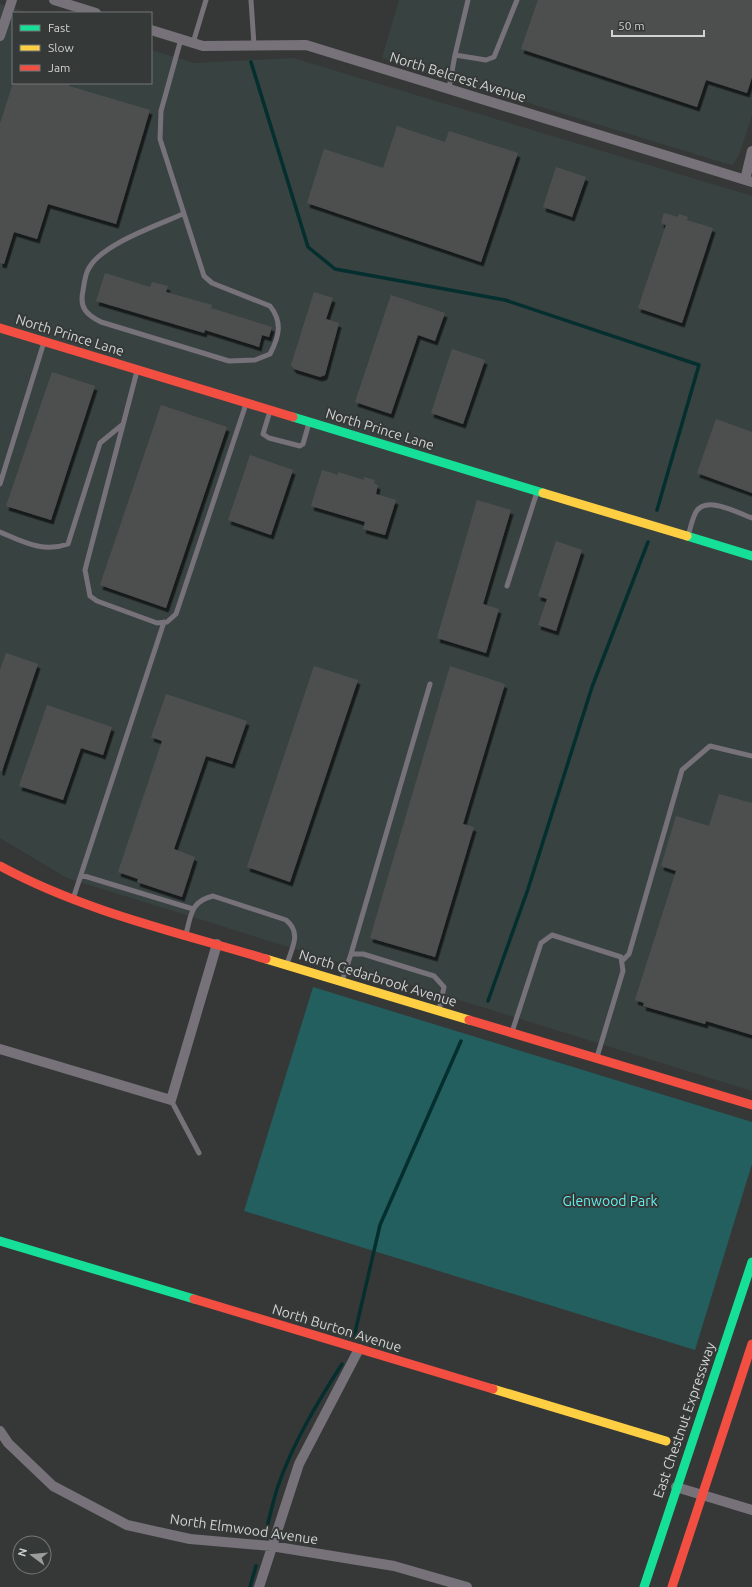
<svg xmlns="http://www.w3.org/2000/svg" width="752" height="1587" font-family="Ubuntu,sans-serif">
<defs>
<filter id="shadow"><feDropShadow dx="2.5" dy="4.5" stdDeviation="0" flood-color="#0009"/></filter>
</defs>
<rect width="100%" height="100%" fill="#363837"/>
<path fill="#384241" d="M399,0H752V115L739,155L733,165L721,162L382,58Z
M0,4L29,13H13V83H151V50L194,63L293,58L752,196V1091L67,878L0,838Z"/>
<path fill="#225f5e" d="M313,987L752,1122V1164L695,1350L244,1211Z"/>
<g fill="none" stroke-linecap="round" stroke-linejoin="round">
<path stroke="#052f2f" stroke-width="3.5" d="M251,62L308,247L335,269L505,300L699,365L657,510
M488,1001L528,889L592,687L648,542
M354,1337L380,1225L461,1041
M266,1531C270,1516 273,1501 278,1486C293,1443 317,1403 342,1364
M250,1587L256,1566"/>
</g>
<path fill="#4e504f" filter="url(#shadow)" d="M538,0H752V77L747,93L706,80L697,107L521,49Z
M13,83H70L69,86L150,110L116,224L48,204L37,239L14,232L4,264L0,263V124Z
M397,126L445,142L449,131L518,153L481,262L307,203L324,149L383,168Z
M556,167L586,177L572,217L543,207Z
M664,213L678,217L679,214L688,217L687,220L713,228L682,323L638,308L666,225L661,223Z
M105,273L150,287L152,282L168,286L166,292L212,305L211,308L272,327L269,337L262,335L259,347L205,330L204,333L96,301Z
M314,292L333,298L326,319L339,323L325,375L320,377L294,369L291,365Z
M391,295L445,313L435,341L418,335L391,414L355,402Z
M452,349L485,360L463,424L431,413Z
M52,372L95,386L51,520L6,506Z
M161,405L227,427L166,608L100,585Z
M716,419L752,432V493L697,473Z
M250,455L293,470L271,535L228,520Z
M322,470L338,475V472L364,480V477L375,480L374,483L378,485L376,494L396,500L385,535L363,529L365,522L311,506Z
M477,500L511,510L483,604L499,609L486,653L437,638Z
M556,541L582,550L556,631L538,625L547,599L538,596Z
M6,653L38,664L2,771H0V670Z
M314,666L358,680L290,882L247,867Z
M450,666L505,684L463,824L474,827L435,957L370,938Z
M166,694L247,721L232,764L206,756L174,849L195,857L182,897L137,882L138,879L118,872L162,741L151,737Z
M47,705L112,727L103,755L81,748L63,800L19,786Z
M719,794L752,803V1035L706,1021L705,1024L643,1006L644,1003L635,1000L676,871L661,866L676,816L709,826Z"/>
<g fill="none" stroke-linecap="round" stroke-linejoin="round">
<path stroke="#77717a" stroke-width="5" d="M251,0L254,45
M181,39L161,111L160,139L204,276L212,283L270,306C283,322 279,337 270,354L255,360L229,361L101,322C87,315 79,308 83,291C84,284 85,274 89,268C102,244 158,225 183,214
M193,43L206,0
M455,55L486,60L494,57L517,0
M449,88L455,55L468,0
M137,371L85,570L90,596L97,601L157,623L167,622L176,614L246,404
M270,411L263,434L269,438L300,446L303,444L309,423
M0,484L44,342
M0,532C24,542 43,553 68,544L100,443L122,425
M688,537C690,529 692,519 696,512C706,495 738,513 752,518
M507,586L537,492
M81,875L193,909
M73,899L164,622
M186,934C191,915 191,901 213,896L286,920C302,933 292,947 287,964
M351,954L430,684
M622,961L629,954L682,770L710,746L752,756
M342,981L351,954H363L434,976L444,987L439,1010
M512,1032L541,943L552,935L621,957L623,971L597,1057
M171,1100L199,1153"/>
<path stroke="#77717a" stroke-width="10" d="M54,0L96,13
M151,30L203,46L306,45L752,182
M0,36L12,0
M745,180L752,151
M0,1049L171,1100L217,944
M0,1431L8,1443L53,1486L127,1525L190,1539L271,1546L394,1566L467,1587
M676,1487L752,1510
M259,1587L299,1464L359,1349"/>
<path stroke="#16e098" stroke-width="9" d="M293,417L543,493
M687,536L752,556
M0,1241L194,1299
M644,1587L752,1262"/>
<path stroke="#ffcf43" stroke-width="9" d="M543,493L687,536
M266,959L469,1020
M493,1389L666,1441"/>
<path stroke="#f24e42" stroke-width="9" d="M0,328L293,417
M0,866C83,911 176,932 266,959
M469,1020L752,1105
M194,1299L493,1389
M672,1587L752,1344"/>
</g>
<g text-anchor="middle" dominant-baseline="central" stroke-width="4" stroke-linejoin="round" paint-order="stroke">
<g font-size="14" fill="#d1d3d3" stroke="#353938">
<text transform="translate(458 77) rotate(17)">North Belcrest Avenue</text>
<text transform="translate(70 335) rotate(17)">North Prince Lane</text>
<text transform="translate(380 429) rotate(17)">North Prince Lane</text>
<text transform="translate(378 978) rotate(17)">North Cedarbrook Avenue</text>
<text transform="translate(337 1328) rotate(17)">North Burton Avenue</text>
<text transform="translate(684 1420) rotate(-71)">East Chestnut Expressway</text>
<text transform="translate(244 1529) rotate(8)">North Elmwood Avenue</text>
</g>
<g font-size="14" fill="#61eeec" stroke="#353938">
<text x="610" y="1201">Glenwood Park</text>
</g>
</g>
<rect x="12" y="12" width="140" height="72" fill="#353938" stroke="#737776"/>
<rect x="20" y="25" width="20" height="6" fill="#16e098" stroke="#737776"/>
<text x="48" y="32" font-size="12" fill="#d1d3d3">Fast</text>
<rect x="20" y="45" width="20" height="6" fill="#ffcf43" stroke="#737776"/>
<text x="48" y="52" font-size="12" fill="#d1d3d3">Slow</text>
<rect x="20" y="65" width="20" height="6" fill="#f24e42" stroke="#737776"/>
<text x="48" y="72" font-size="12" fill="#d1d3d3">Jam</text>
<g transform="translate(32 1555) rotate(286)"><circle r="19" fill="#353938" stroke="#737776"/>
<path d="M0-3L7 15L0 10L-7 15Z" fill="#9b9d9c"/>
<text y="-6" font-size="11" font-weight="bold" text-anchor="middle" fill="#d1d3d3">N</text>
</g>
<path d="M612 30v6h92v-6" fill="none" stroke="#d1d3d3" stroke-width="2"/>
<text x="618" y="30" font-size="12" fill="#d1d3d3" stroke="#353938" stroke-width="3" paint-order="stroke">50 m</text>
</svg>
